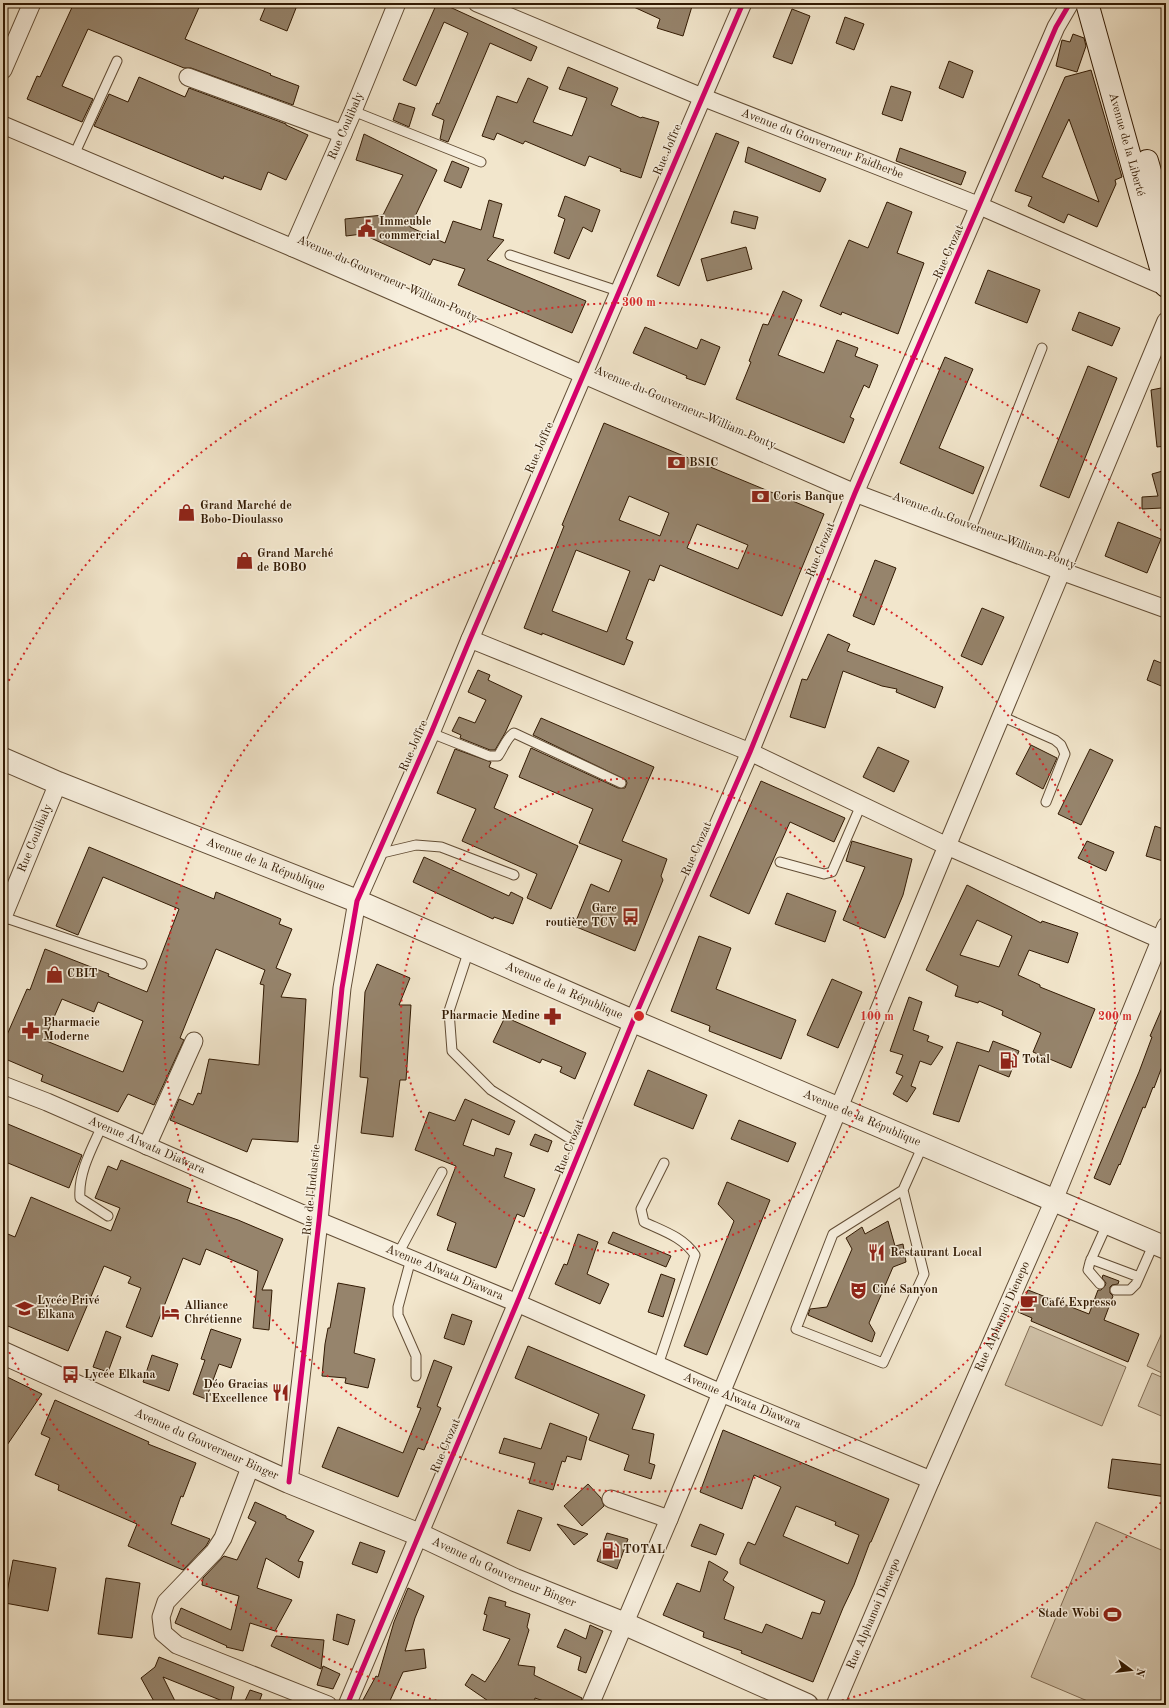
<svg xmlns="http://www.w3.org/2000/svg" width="1169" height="1708" font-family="'Old Standard TT',serif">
<rect width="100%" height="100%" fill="#f2e6cc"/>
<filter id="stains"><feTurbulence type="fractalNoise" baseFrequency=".005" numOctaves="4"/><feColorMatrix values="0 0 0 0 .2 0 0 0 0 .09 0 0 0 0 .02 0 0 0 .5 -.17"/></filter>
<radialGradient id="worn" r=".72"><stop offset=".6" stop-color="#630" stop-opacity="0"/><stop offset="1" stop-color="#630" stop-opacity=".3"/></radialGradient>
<path fill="#d1c3aa" stroke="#826e56" d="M1166,1324V1375L1147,1366Z
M1030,1326L1126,1367L1102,1426L1005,1385Z
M1152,1373L1166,1379V1418L1138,1406Z
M1096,1522L1166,1552V1705H1097L1031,1677Z"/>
<path fill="#96846c" stroke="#321a03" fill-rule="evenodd" d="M74,3H201L185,39L271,74L270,75L299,86L293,105L191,68H184L88,29L62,86L93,99L82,122L27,99L37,76L40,77Z
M267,3H298L287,31L260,20Z
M437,3H441L537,47L531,61L490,43L448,142L440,139L444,120L432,115L437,103L439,104L468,33L444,22L416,86L403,80Z
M625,3H693L683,36L657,28L660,19Z
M792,9L810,16L792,64L773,57Z
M845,17L864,24L854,50L836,43Z
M1073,34L1084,38L1086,46L1077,72L1056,66L1062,40L1070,42Z
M949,61L973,71L963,98L939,88Z
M568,67L618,88L611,105L641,118L642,117L659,122L641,178L620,171L621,169L589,156L585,166L525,141L523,144L497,133L494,140L482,136L497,96L517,103L528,78L548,87L533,122L572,136L587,98L559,89Z
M1091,70L1122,177L1115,180L1116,184L1097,227L1068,214L1064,223L1028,206L1032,197L1015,191L1065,77ZM1069,119L1099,202L1042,177Z
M139,77L185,97L189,88L286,124V125L308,135L286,180L268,172L261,190L224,176L223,179L94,126L109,94L128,102Z
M891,86L911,92L902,121L882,114Z
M399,103L415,108L409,127L393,120Z
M716,133L739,142L679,286L657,276Z
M364,134L437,170L410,227L445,243L453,221L481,230L489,200L502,204L493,237L504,240L487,260L586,301L572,333L458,285L465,269L433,259L430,265L362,234L346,236L345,219L383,215L403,175L356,160Z
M748,147L826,179L820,192L745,162Z
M900,148L966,172L961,185L896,161Z
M452,161L469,168L461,188L444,181Z
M565,196L600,210L592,232L583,227L569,259L554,253L565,219L558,216Z
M887,202L912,212L897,253L924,263L898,334L842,312L841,315L820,306L849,240L868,248Z
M734,211L758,217L755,229L731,223Z
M746,247L752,269L707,281L701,259Z
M988,270L1040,290L1027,323L975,303Z
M783,291L802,300L778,355L824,373L837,340L858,348L855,356L878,365L869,388L864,385L850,417L854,419L844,443L736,399L751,362L749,361L763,324L768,325Z
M1079,312L1120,328L1112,346L1072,330Z
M645,327L697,349L701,339L720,347L705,385L686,378L687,376L633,353Z
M945,357L973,369L939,448L984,467L973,494L900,463Z
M1088,366L1117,378L1069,498L1040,486Z
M1166,387V446L1157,447L1151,390Z
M604,423L824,514L782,616L660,565L654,581L649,579L626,639L633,642L624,665L542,633V635L524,628L564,526L562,525ZM629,496L669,513L660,536L619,520ZM697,524L748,545L738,569L687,548ZM576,550L630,571L607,632L552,611Z
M1166,470V510L1163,511L1162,508L1142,509V497L1158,496L1152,474Z
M1118,522L1161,539L1147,573L1105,556Z
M875,560L896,568L874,625L853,616Z
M982,608L1004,617L982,665L961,656Z
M828,634L850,644L847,651L943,687L935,708L896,692L897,689L882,686L843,671L825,728L790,717L802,679L807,680Z
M1154,660L1166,665V688L1147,680Z
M478,670L490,675L488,680L522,696L505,733L495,750H490L460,738L461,735L452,731L459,717L475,723L486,700L468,692Z
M541,718L654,767L622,841L667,859L661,876L663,880L635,951L574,926L591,884L609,892L622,860L579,843L593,809L519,777L531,748L618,788H625L627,783L626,780L533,735Z
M1031,745L1057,758L1043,789L1016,774Z
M878,747L909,761L894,792L863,777Z
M455,749L491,762L489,767L508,775L494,808L578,846L551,909L527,898L537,874L462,841L476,809L437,793Z
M1090,749L1113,760L1081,825L1058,814Z
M761,781L845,818L834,842L790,822L749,914L710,896Z
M1155,826L1166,830V850L1163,861L1146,856Z
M852,841L912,859L903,895L885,938L843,920L865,867L846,861Z
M1087,841L1114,852L1106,871L1078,858Z
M89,847L214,899L216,892L281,919L279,924L292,929L276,968L291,974L281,997L306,999L298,1142L252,1139L247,1152L170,1120L179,1099L193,1105L198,1093L201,1094L209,1059L259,1065L264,985L260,984L265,970L216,949L180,1038L184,1040L154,1105L128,1094L118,1112L41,1081L43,1075L3,1058V1044L27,989L30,990L45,949L109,974L108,976L147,992L179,909L103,877L78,935L56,926ZM62,999L94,1012L98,1002L143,1021L123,1072L44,1040Z
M424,857L509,896L511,892L523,898L513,924L494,917L493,919L413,882Z
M967,885L1041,923L1042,921L1078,933L1068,963L1029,950L1018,975L1040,985V987L1095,1009L1071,1068L1033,1052L1041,1033L1002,1015L1003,1011L979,1001L978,1003L955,996L958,986L926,970ZM977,920L1012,936L999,967L960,955Z
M787,893L836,911L825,942L775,924Z
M699,936L731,948L716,989L796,1020L781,1059L709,1031L710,1026L671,1011Z
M377,964L410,978L399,1005H411L406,1080H400L393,1137L361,1133L368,1078L360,1077L365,992Z
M832,979L862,992L838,1048L807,1035Z
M909,997L922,1002L913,1030L929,1036L927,1041L943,1047L931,1065L920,1061L911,1086L916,1088L907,1102L893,1094L903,1076L896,1073L903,1055L890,1051Z
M1166,999V1056L1154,1088L1153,1087L1145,1108L1143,1107L1120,1165L1119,1164L1110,1185L1094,1178L1139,1072L1152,1037L1150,1036Z
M505,1017L586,1053L575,1079L560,1072L562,1067L542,1059L540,1063L493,1042Z
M993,1041L1019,1051L1009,1077L979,1065L959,1122L933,1114L957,1042L989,1052Z
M648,1070L707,1095L693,1129L634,1105Z
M465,1099L515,1121L509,1135L472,1119L463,1145L494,1156L496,1148L512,1153L504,1177L535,1189L524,1217L517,1214L496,1268L447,1250L456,1223L437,1215L456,1166L415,1150L429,1112L455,1121Z
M739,1120L796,1143L788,1162L731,1139Z
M3,1122L82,1155L69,1188L3,1161Z
M535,1134L552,1141L548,1152L530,1145Z
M121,1160L191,1189L187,1202L238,1220L283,1239L262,1290H272L269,1330L253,1328L258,1271L206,1249L200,1265L183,1258L152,1337L126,1327L141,1288L128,1283L131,1277L104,1266L68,1351L3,1324V1232L15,1237L31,1197L111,1231L120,1208L95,1198L108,1166L117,1170Z
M727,1182L770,1200L707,1355L684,1346L734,1221L718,1204Z
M888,1221L895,1246L903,1244L906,1262L893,1267L869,1323L875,1333L872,1342L808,1315L810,1309L827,1307L852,1249L846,1238L862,1227L865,1234Z
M613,1232L671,1256L666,1267L608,1243Z
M578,1234L598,1242L587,1274L609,1284L600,1304L555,1284L564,1264L567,1265Z
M661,1274L675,1279L663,1317L648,1312Z
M1103,1275L1119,1281L1118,1284L1112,1285L1110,1287V1293L1113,1296L1104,1320L1139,1334L1128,1362L1031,1321L1032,1318L1018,1312L1028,1290L1089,1314L1098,1290H1101L1105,1286L1106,1283L1102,1278Z
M338,1283L365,1288L354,1353L375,1359L368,1388L345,1383L346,1378L322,1376L325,1344L328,1328H330Z
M452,1314L472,1321L464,1345L444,1338Z
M211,1329L241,1339L231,1368L219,1364L206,1399L193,1394L205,1360L201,1359Z
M106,1331L121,1337L108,1372L93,1367Z
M528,1346L645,1395L632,1429L654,1434L649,1463L655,1465L651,1479L624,1470L629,1455L589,1440L599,1414L515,1378Z
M152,1355L178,1364L169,1391L143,1382Z
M434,1360L452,1367L437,1406L441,1408L424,1450L418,1448L398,1497L322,1467L338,1427L403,1453L421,1408L417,1407Z
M3,1375L42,1394L3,1451Z
M55,1400L149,1442L148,1444L196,1463L183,1497L181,1496L171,1524L210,1539L206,1546L183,1570L128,1546L137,1524L58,1490L59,1485L35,1475L50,1438L41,1434Z
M550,1423L587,1437L581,1460L567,1456L565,1462L562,1461L553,1490L529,1483L535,1463L499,1453L504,1438L541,1449Z
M723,1430L889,1499L871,1542H870L854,1585L843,1608L813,1682L741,1653L742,1651L703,1637L704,1632L663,1615L677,1583L700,1592L709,1561L728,1572L723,1580L734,1587L724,1619L762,1633L766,1624L802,1639L812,1612L820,1614L825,1601L740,1564V1559L748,1542L755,1545L781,1487L754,1475L742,1509L700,1492ZM796,1506L836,1522L835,1525L859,1535L848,1564L783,1536Z
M1112,1459L1166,1465V1497L1108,1488Z
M588,1484L601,1498L604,1506L582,1526L564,1506Z
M255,1502L286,1516V1518L314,1531L298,1561L303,1562L299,1578L266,1558L257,1588L292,1600L275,1631L250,1623L243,1651L226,1647L227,1646L175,1623L181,1608L231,1630L239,1596L202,1585L203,1578L224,1556L237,1560L256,1522L248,1518Z
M518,1510L542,1518L530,1551L507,1543Z
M557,1524L588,1534L574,1545Z
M700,1524L724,1534L716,1555L691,1546Z
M607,1533L628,1539L617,1569L597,1561Z
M360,1542L385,1551L377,1573L352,1564Z
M13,1560L56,1568L48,1611L5,1603Z
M106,1578L140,1583L132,1638L98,1634Z
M408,1588L424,1596L415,1618L405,1651L424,1649L426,1668L403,1672L388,1705H372L363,1700L376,1676L378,1677L394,1622Z
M489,1597L506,1602L505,1606L530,1614L527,1627L529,1630L518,1665L535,1667L534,1675L582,1698L580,1705H555L535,1698L534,1705H494L465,1685L472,1674L485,1682L499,1660L510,1639L483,1630L487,1615L484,1614Z
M337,1614L355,1620L348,1645L333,1640Z
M590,1625L603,1631L586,1673L578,1670L581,1657L557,1647L565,1629L586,1639Z
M276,1636L324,1640L321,1669L271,1646Z
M159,1657L234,1687L230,1704L163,1677L177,1705H156L141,1678L155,1667Z
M323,1666L340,1674L333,1689L317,1685Z
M250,1690L262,1694L258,1705H243Z"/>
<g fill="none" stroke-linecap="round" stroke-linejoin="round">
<defs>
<path id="service" d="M353,111L481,162
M74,155L117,61
M510,255L618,291
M968,536L1042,348
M1001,716L1055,740L1061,745L1065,754L1046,802
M431,733L489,756H498C503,749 507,737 514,733L621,783
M378,854L416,845L441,847L514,875
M780,862L824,874L832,872L861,805
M3,917L142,964
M469,950L449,1011L452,1051L491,1090L582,1146
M102,1126C92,1148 78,1173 80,1198L108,1216
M903,1190L833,1234L796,1329L883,1363L924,1274L903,1190L923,1145
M398,1254L442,1172
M411,1259L398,1307V1315L416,1356V1376
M1091,1259L1139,1277
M1100,1284L1088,1270L1090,1262L1108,1222
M1115,1290H1130L1136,1284L1154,1243
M658,1365L695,1255C683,1237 663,1231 644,1222L641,1209L664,1163"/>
<g id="minor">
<path id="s1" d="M477,3L702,97L980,206L1166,287"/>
<path d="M3,70L32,3"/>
<path d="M188,77L343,134"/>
<path d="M3,125L293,248L855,493L1061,571L1166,609"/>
<path id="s2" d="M293,248L353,111L397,3"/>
<path d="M470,639L750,752L947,846L1166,942"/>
<path id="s3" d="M3,917L58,783"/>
<path id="s4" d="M3,1085L47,1102L319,1221L517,1303L721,1393L931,1480"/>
<path d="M147,1146L194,1041"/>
<path d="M251,1465L223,1538L214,1552L166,1602L161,1617L163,1633L177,1645L328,1705"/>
<path d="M289,1482L319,1221L342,988L357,901L431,733L470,639L743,3"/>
<path d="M611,1499L669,1519"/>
<path d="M347,1705L517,1303L633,1021L750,752L855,493L1056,27L1070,3"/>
<path d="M590,1705L669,1519L947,846L1166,321"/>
<path id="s5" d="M835,1705L931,1480L1054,1200L1166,926"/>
</g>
<g id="tertiary">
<path id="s6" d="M3,759L58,783L357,901L633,1021L1166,1248"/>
<path id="s7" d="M3,1353L289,1482L420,1535L515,1580L625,1624L807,1705"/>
</g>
<g id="secondary">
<path id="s8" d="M1087,3L1166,286"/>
<path d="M1147,161L1166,227"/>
</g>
</defs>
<use href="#service" stroke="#624d35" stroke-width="11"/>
<use href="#minor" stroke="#624d35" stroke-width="19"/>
<use href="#tertiary" stroke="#624d35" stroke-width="24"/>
<use href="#secondary" stroke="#321a03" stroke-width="24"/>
<use href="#service" stroke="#f7efde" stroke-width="9"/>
<use href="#minor" stroke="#f7efde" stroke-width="17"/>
<use href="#tertiary" stroke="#f7efde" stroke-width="22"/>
<use href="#secondary" stroke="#f7efde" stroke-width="22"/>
<defs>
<path id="cycleway" d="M289,1482L319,1221L342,988L357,901L431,733L470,639L743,3
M347,1705L517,1303L633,1021L750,752L855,493L1056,27L1070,3"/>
</defs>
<use href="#cycleway" stroke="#f7efde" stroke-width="8"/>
<use href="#cycleway" stroke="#d6006c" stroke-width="5"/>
</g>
<g fill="none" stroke="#d62828" stroke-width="2" stroke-dasharray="2 4">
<circle cx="639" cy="1016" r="238"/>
<circle cx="639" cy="1016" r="476"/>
<path d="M1165 1498A714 714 0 0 1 830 1704M448 1704A714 714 0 0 1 6 1346M6 686A714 714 0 0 1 1165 534"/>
</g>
<defs>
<symbol id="civic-bare" viewBox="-9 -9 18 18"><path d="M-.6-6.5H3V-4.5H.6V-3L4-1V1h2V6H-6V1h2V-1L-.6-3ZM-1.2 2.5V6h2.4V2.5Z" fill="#8f2418" stroke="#f7efde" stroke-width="2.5" paint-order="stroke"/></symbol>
<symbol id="bank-bare" viewBox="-9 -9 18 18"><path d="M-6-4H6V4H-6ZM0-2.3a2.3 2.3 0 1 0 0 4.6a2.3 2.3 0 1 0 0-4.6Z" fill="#8f2418" stroke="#f7efde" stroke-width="2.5" paint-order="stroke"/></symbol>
<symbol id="shop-bare" viewBox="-9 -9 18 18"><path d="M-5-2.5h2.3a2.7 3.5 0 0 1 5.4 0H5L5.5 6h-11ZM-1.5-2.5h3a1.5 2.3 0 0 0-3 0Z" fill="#8f2418" stroke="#f7efde" stroke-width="2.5" paint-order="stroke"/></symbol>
<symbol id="bus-bare" viewBox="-9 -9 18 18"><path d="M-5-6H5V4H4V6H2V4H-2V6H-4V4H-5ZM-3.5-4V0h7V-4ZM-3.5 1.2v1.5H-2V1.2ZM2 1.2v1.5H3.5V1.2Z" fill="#8f2418" stroke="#f7efde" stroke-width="2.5" paint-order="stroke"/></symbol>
<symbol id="pharmacy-bare" viewBox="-9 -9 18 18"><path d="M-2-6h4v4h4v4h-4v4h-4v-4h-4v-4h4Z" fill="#8f2418" stroke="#f7efde" stroke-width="2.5" paint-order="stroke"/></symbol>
<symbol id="fuel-bare" viewBox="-9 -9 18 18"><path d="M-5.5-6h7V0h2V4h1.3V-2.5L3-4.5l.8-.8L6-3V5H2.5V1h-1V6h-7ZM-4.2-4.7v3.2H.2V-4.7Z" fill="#8f2418" stroke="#f7efde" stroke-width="2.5" paint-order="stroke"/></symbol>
<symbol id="restaurant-bare" viewBox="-9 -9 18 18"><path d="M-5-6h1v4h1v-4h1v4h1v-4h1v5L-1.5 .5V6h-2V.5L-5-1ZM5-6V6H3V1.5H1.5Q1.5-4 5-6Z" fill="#8f2418" stroke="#f7efde" stroke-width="2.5" paint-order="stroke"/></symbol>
<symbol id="theatre-bare" viewBox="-9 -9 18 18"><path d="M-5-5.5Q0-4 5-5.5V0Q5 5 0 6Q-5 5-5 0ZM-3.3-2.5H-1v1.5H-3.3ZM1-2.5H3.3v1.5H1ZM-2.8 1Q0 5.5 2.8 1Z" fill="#8f2418" stroke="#f7efde" stroke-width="2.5" paint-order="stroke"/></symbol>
<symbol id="cafe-bare" viewBox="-9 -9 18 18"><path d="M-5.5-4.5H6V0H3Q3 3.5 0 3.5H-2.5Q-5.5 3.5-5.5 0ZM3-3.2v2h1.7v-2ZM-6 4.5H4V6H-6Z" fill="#8f2418" stroke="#f7efde" stroke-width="2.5" paint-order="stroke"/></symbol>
<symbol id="school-bare" viewBox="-9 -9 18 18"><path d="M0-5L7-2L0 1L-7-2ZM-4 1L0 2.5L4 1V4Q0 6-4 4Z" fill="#8f2418" stroke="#f7efde" stroke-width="2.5" paint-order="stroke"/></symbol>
<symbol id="hotel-bare" viewBox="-9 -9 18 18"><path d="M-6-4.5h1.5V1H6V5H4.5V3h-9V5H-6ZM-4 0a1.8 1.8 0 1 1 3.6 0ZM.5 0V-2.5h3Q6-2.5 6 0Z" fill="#8f2418" stroke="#f7efde" stroke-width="2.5" paint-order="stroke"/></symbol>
<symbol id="stadium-bare" viewBox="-9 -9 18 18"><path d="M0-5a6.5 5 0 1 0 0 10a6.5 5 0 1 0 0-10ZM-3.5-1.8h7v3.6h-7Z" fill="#8f2418" stroke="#f7efde" stroke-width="2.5" paint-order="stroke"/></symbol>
</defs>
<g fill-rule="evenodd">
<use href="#civic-bare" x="354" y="216" width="25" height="25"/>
<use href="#bank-bare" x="664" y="450" width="25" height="25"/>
<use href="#bank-bare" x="748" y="484" width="25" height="25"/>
<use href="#shop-bare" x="174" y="500" width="25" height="25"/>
<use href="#shop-bare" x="232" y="548" width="25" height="25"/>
<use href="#bus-bare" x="618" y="904" width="25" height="25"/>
<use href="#shop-bare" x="42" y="962" width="25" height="25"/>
<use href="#pharmacy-bare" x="540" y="1004" width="25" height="25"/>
<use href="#pharmacy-bare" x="18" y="1018" width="25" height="25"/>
<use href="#fuel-bare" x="996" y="1048" width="25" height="25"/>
<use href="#restaurant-bare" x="864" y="1240" width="25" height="25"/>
<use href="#theatre-bare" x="846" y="1278" width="25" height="25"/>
<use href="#cafe-bare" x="1016" y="1290" width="25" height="25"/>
<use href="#school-bare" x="12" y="1296" width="25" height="25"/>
<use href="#hotel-bare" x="158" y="1300" width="25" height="25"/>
<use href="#bus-bare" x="58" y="1362" width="25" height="25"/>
<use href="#restaurant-bare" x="268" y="1380" width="25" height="25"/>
<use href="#fuel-bare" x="598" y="1538" width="25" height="25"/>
<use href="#stadium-bare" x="1100" y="1602" width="25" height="25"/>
</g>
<g text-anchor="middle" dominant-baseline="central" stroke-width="3" stroke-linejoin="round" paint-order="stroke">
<g font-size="12" fill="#321a03" stroke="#f7efde">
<text stroke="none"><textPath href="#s2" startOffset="133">Rue Coulibaly</textPath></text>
<text stroke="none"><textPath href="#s1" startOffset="373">Avenue du Gouverneur Faidherbe</textPath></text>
<text stroke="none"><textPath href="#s8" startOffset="147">Avenue de la Liberté</textPath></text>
<text transform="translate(668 150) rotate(-67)">Rue Joffre</text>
<text transform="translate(949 252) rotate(-66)">Rue Crozat</text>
<text transform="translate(387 279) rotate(24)">Avenue du Gouverneur William Ponty</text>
<text transform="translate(685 408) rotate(23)">Avenue du Gouverneur William Ponty</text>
<text transform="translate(540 448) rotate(-67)">Rue Joffre</text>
<text transform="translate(984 531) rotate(21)">Avenue du Gouverneur William Ponty</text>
<text transform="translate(821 550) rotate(-68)">Rue Crozat</text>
<text transform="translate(414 746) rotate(-67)">Rue Joffre</text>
<text stroke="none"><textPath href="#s3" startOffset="85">Rue Coulibaly</textPath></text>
<text transform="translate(697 849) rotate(-66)">Rue Crozat</text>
<text stroke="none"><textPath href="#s6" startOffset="283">Avenue de la République</textPath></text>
<text stroke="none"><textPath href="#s6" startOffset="607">Avenue de la République</textPath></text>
<text stroke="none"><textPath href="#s6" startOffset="931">Avenue de la République</textPath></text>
<text stroke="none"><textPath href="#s4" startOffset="156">Avenue Alwata Diawara</textPath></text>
<text transform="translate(570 1147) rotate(-68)">Rue Crozat</text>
<text transform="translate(312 1190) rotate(-84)">Rue de l'Industrie</text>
<text stroke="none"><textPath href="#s4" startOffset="480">Avenue Alwata Diawara</textPath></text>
<text stroke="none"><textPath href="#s5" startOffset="423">Rue Alphamoi Dienepo</textPath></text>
<text stroke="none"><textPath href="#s4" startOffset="804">Avenue Alwata Diawara</textPath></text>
<text stroke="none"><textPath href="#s7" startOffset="223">Avenue du Gouverneur Binger</textPath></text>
<text transform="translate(446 1446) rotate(-67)">Rue Crozat</text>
<text stroke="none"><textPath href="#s7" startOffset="547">Avenue du Gouverneur Binger</textPath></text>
<text stroke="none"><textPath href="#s5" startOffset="99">Rue Alphamoi Dienepo</textPath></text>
</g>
<g font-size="12" font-weight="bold" fill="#321a03" stroke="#f7efde" text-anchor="start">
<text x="379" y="222">Immeuble<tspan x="379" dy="14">commercial</tspan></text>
<text x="689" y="463">BSIC</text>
<text x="773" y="497">Coris Banque</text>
<text x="200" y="506">Grand Marché de<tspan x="200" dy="14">Bobo-Dioulasso</tspan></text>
<text x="257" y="554">Grand Marché<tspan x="257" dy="14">de BOBO</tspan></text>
<text x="617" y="909" text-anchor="end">Gare<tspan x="617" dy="14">routière TCV</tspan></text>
<text x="67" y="974">CBIT</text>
<text x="540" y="1016" text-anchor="end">Pharmacie Medine</text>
<text x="43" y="1023">Pharmacie<tspan x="43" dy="14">Moderne</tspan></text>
<text x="1022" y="1060">Total</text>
<text x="890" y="1253">Restaurant Local</text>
<text x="872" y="1290">Ciné Sanyon</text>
<text x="37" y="1301">Lycée Privé<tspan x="37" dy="14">Elkana</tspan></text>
<text x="1041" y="1303">Café Expresso</text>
<text x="184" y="1306">Alliance<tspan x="184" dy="14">Chrétienne</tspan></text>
<text x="84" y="1375">Lycée Elkana</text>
<text x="268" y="1385" text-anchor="end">Déo Gracias<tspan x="268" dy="14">l'Excellence</tspan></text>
<text x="623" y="1550">TOTAL</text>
<text x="1099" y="1614" text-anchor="end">Stade Wobi</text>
</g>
</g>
<circle cx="639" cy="1016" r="6" fill="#d62828" stroke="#f7efde" stroke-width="2"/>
<g font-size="12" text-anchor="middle" font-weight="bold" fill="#d62828" stroke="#f7efde" stroke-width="3" stroke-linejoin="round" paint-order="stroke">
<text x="639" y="306">300 m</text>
<text x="877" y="1020">100 m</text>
<text x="1115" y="1020">200 m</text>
</g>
<rect width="1169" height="1708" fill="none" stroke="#f2e6cc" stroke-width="16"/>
<rect x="4" y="4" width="1161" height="1700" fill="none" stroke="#321a03" stroke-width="2"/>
<rect x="8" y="8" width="1153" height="1692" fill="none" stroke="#321a03"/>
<g transform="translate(1131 1670) rotate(105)" stroke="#f7efde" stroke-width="3" paint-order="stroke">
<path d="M0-3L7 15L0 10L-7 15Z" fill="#321a03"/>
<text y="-6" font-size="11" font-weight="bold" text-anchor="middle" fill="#321a03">N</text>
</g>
<rect width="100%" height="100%" filter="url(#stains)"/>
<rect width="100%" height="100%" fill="url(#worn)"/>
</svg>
